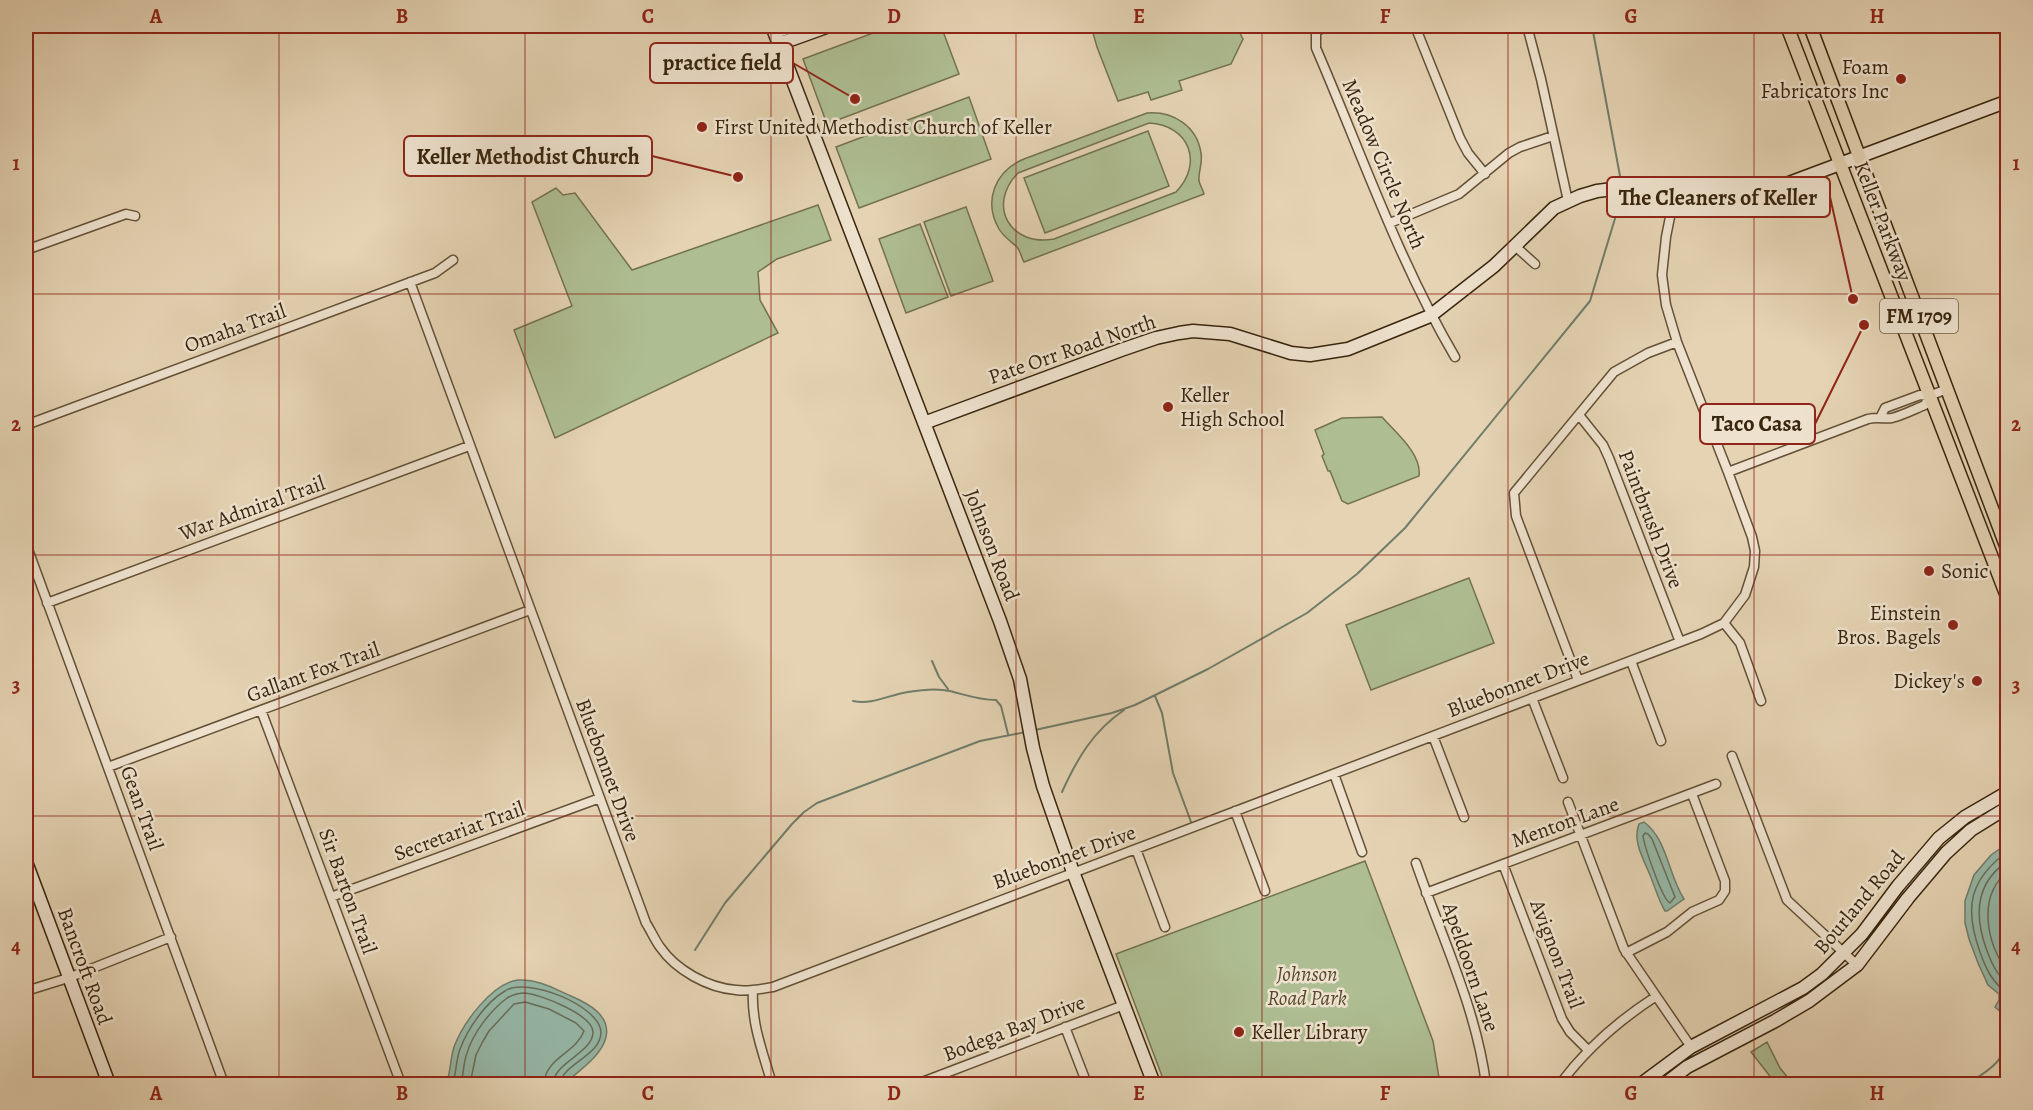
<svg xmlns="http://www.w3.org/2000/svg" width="2033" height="1110" font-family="Alegreya,serif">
<rect width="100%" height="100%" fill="#e5d3b3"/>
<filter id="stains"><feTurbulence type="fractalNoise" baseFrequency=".00333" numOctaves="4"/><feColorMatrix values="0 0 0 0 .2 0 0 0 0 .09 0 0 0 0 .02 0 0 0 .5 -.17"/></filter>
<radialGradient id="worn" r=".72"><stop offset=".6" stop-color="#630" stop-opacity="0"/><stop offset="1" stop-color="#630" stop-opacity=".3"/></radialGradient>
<path fill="#aebe92" stroke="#737250" stroke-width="1.5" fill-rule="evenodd" d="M892,26H941L959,74L827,124L803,59Z
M1091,26H1236L1243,39L1231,64L1179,81L1182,90L1151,100L1148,92L1118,101L1097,47Z
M969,97L991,159L859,208L836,147Z
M1147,113C1173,111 1197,126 1201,153C1203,163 1198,172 1199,181C1200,185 1203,190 1204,194L1024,262C1021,257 1020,249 1016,246C1009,240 1003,236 999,229C983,201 995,171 1024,159ZM1149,123C1189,125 1204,163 1176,192L1054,239C1011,247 986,206 1018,173Z
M1148,131L1169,186L1045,233L1024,178Z
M556,188L563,195L575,193L632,270L818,205L831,240L777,259L758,272L760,300L778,333L555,438L514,330L572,306L532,202Z
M966,207L993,281L951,296L924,222Z
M920,224L948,297L906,313L879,239Z
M1382,417C1396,433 1422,454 1419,476L1348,504L1342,501L1330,471H1328L1322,456L1324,454L1315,430L1342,418Z
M1469,578L1494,643L1371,690L1346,625Z
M1365,861L1433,1041L1440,1084H1165L1116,954Z
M1767,1042L1780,1068L1793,1084H1776L1751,1052Z"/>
<path fill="#96b8a8" stroke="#707d6a" stroke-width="1.5" d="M1644,822C1668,840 1668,875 1684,899L1667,911H1665C1658,899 1655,887 1650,875C1644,860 1632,841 1639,824Z
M2007,844L2008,992L2004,1002L2006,1012L2002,1013L1995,1007L1999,1000V994L1988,985L1978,963L1969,939L1965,923V901L1974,875L1991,855Z
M518,980C538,979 553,988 571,996C587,1003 611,1015 606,1037C602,1056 577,1072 564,1084H446C451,1072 450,1059 454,1047C463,1023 492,983 518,980Z"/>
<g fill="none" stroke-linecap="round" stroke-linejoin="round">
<path stroke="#676e5a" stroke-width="1.5" d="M1645,833L1648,834L1652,839L1675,897L1670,903C1662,899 1645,848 1643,836Z
M2008,851C1969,880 1964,908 1980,952C1986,969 1993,984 2008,993
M2008,861C1976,882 1974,914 1986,948C1991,962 1996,974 2008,984
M2008,871C1977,896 1986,943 2008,972
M453,1084C456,1073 456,1060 460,1049C468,1028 486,1002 505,991C527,976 600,1006 601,1032C601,1056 562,1064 560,1084
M461,1084C464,1074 463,1063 467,1053C473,1033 490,1011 507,998C512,995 518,993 525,993C540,994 593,1015 593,1032C593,1053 554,1062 553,1084
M470,1084L476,1055L482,1043L489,1031L514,1004L525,1002L549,1009L576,1023L584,1031C576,1053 545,1058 544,1084"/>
<path stroke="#707d6a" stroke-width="2" d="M1592,26L1620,176
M932,661L939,677L948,689
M1155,696L1162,713L1173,773L1191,822
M853,701C873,705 888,695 908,692C920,690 937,688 950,691C966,695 979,700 996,700L1001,706L1008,734
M1035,730L1112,713L1135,705L1208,669L1307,613L1357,574L1405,528L1590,301L1620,202
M1062,792C1077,759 1093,731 1124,710
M695,950L725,903L792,824L804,812L817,803L980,741L1026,732
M1968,1084C2003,1061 2011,1055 2002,1012"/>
<defs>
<path id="street" d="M1323,26L1316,33V48C1361,152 1398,260 1455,357
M1415,26L1460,138L1468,153L1485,174
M1527,26L1541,79L1568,201
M1390,223L1459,194L1509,153L1520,147L1553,136
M1515,246L1535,264
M26,250L126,214L135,216
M410,282L646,923C651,931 655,940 660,947C676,970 708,988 736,990C748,992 761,989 773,987L1701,634L1724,623L1745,595L1754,567L1755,551L1752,537L1728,472L1677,342L1666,305L1662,275L1666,237L1675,192
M1579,415L1603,445L1609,458L1680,642
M1881,416L1885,408L1920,395L1929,396L1947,389
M26,425L435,273L453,260
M1728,472L1868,419C1876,417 1885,419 1892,418C1903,415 1915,409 1925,405L1929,396
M26,544L224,1084
M47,603L469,446
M1724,623L1740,643L1761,701
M1631,661L1661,741
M1578,680L1516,516L1514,493L1614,372L1648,353L1677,342
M1532,698L1563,778
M261,710L401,1084
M1433,736L1464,817
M1732,756L1787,900L1857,965
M108,767L530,610
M1334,774L1362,852
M1568,802L1624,949L1691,1047
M1235,811L1265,891
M1136,849L1165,927
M1416,863C1441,936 1476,1007 1486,1084
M1503,864L1562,1019L1570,1032L1588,1050
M1426,893L1716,784
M331,897L600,798
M1626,953L1667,932L1692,912L1719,900L1725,891V881L1692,794
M753,990C751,1023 763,1053 772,1084
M26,991L68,978L171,937
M1065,1027L1087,1084
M917,1084L1124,1005
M1560,1084C1586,1049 1618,1021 1655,997"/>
<path id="secondary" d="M772,26L1000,621L1020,679L1033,748L1043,786L1073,872L1154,1084
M775,32L793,26
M779,44L829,26
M924,423L1121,350L1156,338L1179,333L1193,331L1230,334L1291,353L1310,355L1348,349L1430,316L1494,266L1554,208L1580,196L1597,191L1613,189L1725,196L1765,192L2008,101
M26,862L109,1084
M1641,1084L1691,1047L1803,988L1822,974L1862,934L1898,886L1939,838L1965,817L2008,792
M1665,1084L1687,1067L1775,1021L1809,1001L1857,965L1908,898L1946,853L1971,830L2008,807"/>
<path id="primary" d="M1787,26L2008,599
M1810,26L2008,551"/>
</defs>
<use href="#street" stroke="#635036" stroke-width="11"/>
<use href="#secondary" stroke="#38250d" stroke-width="15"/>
<use href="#primary" stroke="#38250d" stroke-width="15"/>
<use href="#street" stroke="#eee2ce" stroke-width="8"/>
<use href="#secondary" stroke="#eee2ce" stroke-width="12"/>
<use href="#primary" stroke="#e5d3b3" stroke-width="12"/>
</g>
<path fill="none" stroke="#8f2418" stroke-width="1.5" stroke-opacity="0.55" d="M279,26V1084M525,26V1084M771,26V1084M1016,26V1084M1262,26V1084M1508,26V1084M1754,26V1084M26,294H2008M26,555H2008M26,816H2008"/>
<g fill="#8f2418" stroke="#eee2ce" stroke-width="2">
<circle cx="1901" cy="79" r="6"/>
<circle cx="702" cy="127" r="6"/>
<circle cx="1168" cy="407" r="6"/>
<circle cx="1929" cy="571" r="6"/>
<circle cx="1953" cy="625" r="6"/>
<circle cx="1977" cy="681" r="6"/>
<circle cx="1239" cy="1032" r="6"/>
</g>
<g text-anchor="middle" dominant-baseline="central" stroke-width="5" stroke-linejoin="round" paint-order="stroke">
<rect fill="#eee2ce" stroke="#6f5e47" stroke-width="1.5" x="1880" y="299" width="78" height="34" rx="4.5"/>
<g font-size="20" font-weight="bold" fill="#38250d">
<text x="1919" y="316">FM 1709</text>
</g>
<g font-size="21" fill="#38250d" stroke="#eee2ce" text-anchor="start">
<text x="1889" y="67" text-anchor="end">Foam<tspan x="1889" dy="24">Fabricators Inc</tspan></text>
<text x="714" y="127">First United Methodist Church of Keller</text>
<text x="1180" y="395">Keller<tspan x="1180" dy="24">High School</tspan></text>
<text x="1941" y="571">Sonic</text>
<text x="1941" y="613" text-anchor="end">Einstein<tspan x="1941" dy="24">Bros. Bagels</tspan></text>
<text x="1965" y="681" text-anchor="end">Dickey's</text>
<text x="1251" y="1032">Keller Library</text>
</g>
<g font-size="21" fill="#38250d" stroke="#eee2ce">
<text transform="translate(1384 164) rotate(67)">Meadow Circle North</text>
<text transform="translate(1883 221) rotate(69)">Keller Parkway</text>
<text transform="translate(235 328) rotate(-20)">Omaha Trail</text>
<text transform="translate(1072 349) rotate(-19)">Pate Orr Road North</text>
<text transform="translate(252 508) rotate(-20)">War Admiral Trail</text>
<text transform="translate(1651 519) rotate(69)">Paintbrush Drive</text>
<text transform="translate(992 545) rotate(69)">Johnson Road</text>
<text transform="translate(313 672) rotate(-20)">Gallant Fox Trail</text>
<text transform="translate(1518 684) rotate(-21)">Bluebonnet Drive</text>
<text transform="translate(608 770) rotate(70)">Bluebonnet Drive</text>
<text transform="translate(142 808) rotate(70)">Gean Trail</text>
<text transform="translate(1565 822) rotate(-20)">Menton Lane</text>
<text transform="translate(459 831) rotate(-20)">Secretariat Trail</text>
<text transform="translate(1064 857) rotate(-20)">Bluebonnet Drive</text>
<text transform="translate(348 891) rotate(70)">Sir Barton Trail</text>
<text transform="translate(1859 902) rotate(-50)">Bourland Road</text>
<text transform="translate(1557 954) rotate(69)">Avignon Trail</text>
<text transform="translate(85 966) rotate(70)">Bancroft Road</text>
<text transform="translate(1471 967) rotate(71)">Apeldoorn Lane</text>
<text transform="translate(1014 1028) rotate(-21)">Bodega Bay Drive</text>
</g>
<g font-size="21" font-style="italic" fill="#564b2e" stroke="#eee2ce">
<text x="1307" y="974">Johnson<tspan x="1307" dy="24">Road Park</tspan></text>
</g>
</g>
<path fill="none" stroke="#8f2418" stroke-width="2" d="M855 99L793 63M738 177L652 156M1853 299L1830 197M1864 325L1815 424"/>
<g fill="#8f2418" stroke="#eee2ce" stroke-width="2">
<circle cx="855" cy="99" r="6"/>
<circle cx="738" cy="177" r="6"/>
<circle cx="1853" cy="299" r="6"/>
<circle cx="1864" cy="325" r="6"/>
</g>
<g fill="#eee2ce" stroke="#8f2418" stroke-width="2">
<rect x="650" y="43" width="143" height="40" rx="6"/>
<rect x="404" y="136" width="248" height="40" rx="6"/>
<rect x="1607" y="177" width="223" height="40" rx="6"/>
<rect x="1700" y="404" width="115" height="40" rx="6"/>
</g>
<g font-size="22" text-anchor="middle" font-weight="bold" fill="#38250d">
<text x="722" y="70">practice field</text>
<text x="528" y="164">Keller Methodist Church</text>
<text x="1718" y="205">The Cleaners of Keller</text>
<text x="1757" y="431">Taco Casa</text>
</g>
<rect width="2033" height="1110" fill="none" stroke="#e5d3b3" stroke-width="66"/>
<rect x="33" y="33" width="1967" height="1044" fill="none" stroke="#8f2418" stroke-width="2"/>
<g font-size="20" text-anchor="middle" font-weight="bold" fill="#8f2418">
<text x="156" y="23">A</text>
<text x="402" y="23">B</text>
<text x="648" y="23">C</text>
<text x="894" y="23">D</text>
<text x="1139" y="23">E</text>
<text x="1385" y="23">F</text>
<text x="1631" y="23">G</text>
<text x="1877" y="23">H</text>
<text x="16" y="170">1</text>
<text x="2016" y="170">1</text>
<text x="16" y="431">2</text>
<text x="2016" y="431">2</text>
<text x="16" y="692">3</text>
<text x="2016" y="692">3</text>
<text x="16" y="953">4</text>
<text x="2016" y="953">4</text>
<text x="156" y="1100">A</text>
<text x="402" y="1100">B</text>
<text x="648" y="1100">C</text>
<text x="894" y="1100">D</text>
<text x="1139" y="1100">E</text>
<text x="1385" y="1100">F</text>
<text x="1631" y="1100">G</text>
<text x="1877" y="1100">H</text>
</g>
<rect width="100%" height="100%" filter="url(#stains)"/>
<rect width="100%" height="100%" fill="url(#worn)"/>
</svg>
